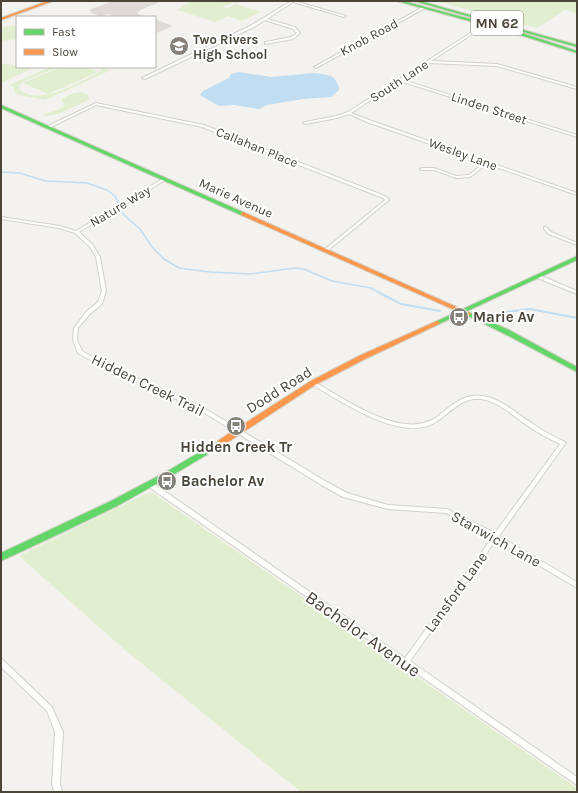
<svg xmlns="http://www.w3.org/2000/svg" width="578" height="793" font-family="Karla,sans-serif">
<rect width="100%" height="100%" fill="#f4f2ee"/>
<path fill="#e1eecf" d="M192,1H227L233,3L222,7L227,8L236,4L261,12L241,21L228,16L215,22L177,10Z
M435,1H577V13L565,10L537,28Z
M13,25L17,27V39L1,41V28Z
M1,64L17,65V67H24L31,69L1,83Z
M50,67H58L22,82L19,86L20,90C41,106 77,83 98,73L101,70V67H107V69L111,70L45,100L19,95L15,92L13,86L9,85Z
M61,67H87L98,72L48,94L23,83Z
M82,92L89,95L88,98L91,99L58,114L43,116C48,111 57,112 64,106L63,102L61,100C67,95 74,92 82,92Z
M153,493L577,788V792H301L125,650L19,556L145,494Z"/>
<path fill="#c0ddf1" d="M239,72L271,77L313,73L323,74L331,76L335,79L339,87V90L331,97L303,99L267,105L259,109L234,105L219,106L200,95L203,91L229,78L231,74Z"/>
<g fill="none" stroke-linecap="round" stroke-linejoin="round">
<path stroke="#c0ddf1" stroke-width="1.5" d="M1,172L19,173L46,181L87,183L107,190L115,196L123,214L140,229L153,248L164,259L179,268L210,272L250,274L295,268L304,269L332,281L371,288L380,293"/>
<path stroke="#c0ddf1" stroke-width="2" d="M378,292L401,304L440,311
M497,313L530,309L577,318"/>
</g>
<path fill="#dedbd6" stroke="#dcd9d4" d="M115,1H160L137,11H139L135,13L144,17H116L108,13L101,16L91,12L93,11L90,10Z
M155,20L172,26L155,33Z"/>
<g fill="none" stroke-linecap="round" stroke-linejoin="round">
<defs>
<path id="street" d="M291,1H295L346,16L344,17L293,2L267,19L295,27L300,33L293,39L265,44V42H266L291,37L297,33L293,29L265,20L254,27L145,79L142,78L252,25Z
M423,7L425,8L316,68L314,67Z
M486,23L488,24L431,61L497,64L577,87V89L497,66L429,63L403,80L577,135V137L400,81L351,113L369,120L577,193V195L487,164L470,177L456,178L434,170H421L420,169L422,168H434L456,176L469,175L484,163L367,122L349,114L337,118L305,124L303,123L305,122L336,116L348,112Z
M96,103L204,125L385,196L389,200L326,252H324V250L385,200L383,198L202,127L96,105L49,128L46,127Z
M164,178L167,179L79,232L93,245L100,257L106,291L102,304L90,314L78,328L77,340L82,351L103,363L202,407L327,482L347,493L388,505L447,509L495,533L560,444C549,439 538,433 528,426C514,417 498,401 481,399C462,397 450,413 436,422C402,444 341,401 311,384V382H315C342,398 397,436 429,421C434,420 438,416 442,413C454,403 466,393 483,396C502,399 517,414 533,424C543,431 554,437 565,442L566,443L565,444L499,536L577,582V588L496,540L410,661L577,777V785L406,666L403,665L402,663L149,487L148,485L149,483H153L405,658L492,538L446,513L388,509L343,497L323,486L198,409L99,365L78,353L73,340L74,328L86,312L98,302L102,291L96,257L90,247L75,233L59,228L1,219V217L60,226L76,231Z
M544,227H546L551,232L577,243V245L549,234L544,229Z
M535,275H539L577,291V294L535,277Z
M1,659L3,660L52,707L63,732L60,784L62,792H54L52,784L55,732L47,711L1,667Z"/>
<path id="fast" d="M397,1H403L522,33L577,51V53L520,35Z
M414,1H420L577,45V47Z
M1,105L245,213L246,214L243,216L241,215L1,108Z
M577,256V260L439,324H435L434,323L435,322Z
M468,312L509,330L577,367V372L505,334L466,315L465,314L466,313Z
M222,439L225,440L226,442L225,444L171,476L117,506L61,533L1,561V553L111,501L166,472Z"/>
<path id="slow" d="M48,1H53L1,20V18Z
M243,212L470,313L471,314L468,316L466,315L241,215V213Z
M437,321L439,322L440,323L439,324L363,360L315,385L225,444H219L218,442L219,440L311,381L359,356Z"/>
</defs>
<use href="#street" stroke="#d2d0cb" stroke-width="2"/>
<use href="#fast" stroke="#d3cfc5" stroke-width="2"/>
<use href="#slow" stroke="#d3cfc5" stroke-width="2"/>
<use href="#street" fill="#fdfdfc" fill-rule="evenodd"/>
<use href="#fast" fill="#63d668" fill-rule="evenodd"/>
<use href="#slow" fill="#ff974d" fill-rule="evenodd"/>
</g>
<defs>
<symbol id="school-disc" viewBox="-11 -11 22 22"><circle r="9.5" fill="#868178" stroke="#fff"/><path d="M0-5L7-2L0 1L-7-2ZM-4 1L0 2.5L4 1V4Q0 6-4 4Z" fill="#fff"/></symbol>
<symbol id="bus-disc" viewBox="-11 -11 22 22"><circle r="9.5" fill="#868178" stroke="#fff"/><path d="M-5-6H5V4H4V6H2V4H-2V6H-4V4H-5ZM-3.5-4V0h7V-4ZM-3.5 1.2v1.5H-2V1.2ZM2 1.2v1.5H3.5V1.2Z" fill="#fff"/></symbol>
</defs>
<g fill-rule="evenodd">
<use href="#school-disc" x="168" y="35" width="22" height="22"/>
<use href="#bus-disc" x="448" y="306" width="22" height="22"/>
<use href="#bus-disc" x="225" y="415" width="22" height="22"/>
<use href="#bus-disc" x="156" y="470" width="22" height="22"/>
</g>
<g text-anchor="middle" dominant-baseline="central" stroke-width="4" stroke-linejoin="round" paint-order="stroke">
<g font-size="13" fill="#4b4439" stroke="#fff">
<text transform="translate(369 37) rotate(-28)">Knob Road</text>
<text transform="translate(399 81) rotate(-33)">South Lane</text>
<text transform="translate(489 108) rotate(18)">Linden Street</text>
<text transform="translate(257 147) rotate(22)">Callahan Place</text>
<text transform="translate(463 154) rotate(20)">Wesley Lane</text>
<text transform="translate(236 198) rotate(24)">Marie Avenue</text>
<text transform="translate(120 206) rotate(-31)">Nature Way</text>
</g>
<g font-size="13" font-weight="bold" fill="#4b4439" stroke="#fff" text-anchor="start">
<text x="193" y="39">Two Rivers<tspan x="193" dy="15">High School</tspan></text>
</g>
<rect fill="#fff" stroke="#817c74" stroke-width="1" x="471" y="11" width="52" height="24" rx="3"/>
<g font-size="14" font-weight="bold" fill="#4b4439">
<text x="497" y="23">MN 62</text>
</g>
<g font-size="15" font-weight="bold" fill="#4b4439" stroke="#fff" text-anchor="start">
<text x="473" y="317">Marie Av</text>
<text x="236" y="447" text-anchor="middle">Hidden Creek Tr</text>
<text x="181" y="481">Bachelor Av</text>
</g>
<g font-size="15" fill="#4b4439" stroke="#fff">
<text transform="translate(148 385) rotate(26)">Hidden Creek Trail</text>
<text transform="translate(279 390) rotate(-32)">Dodd Road</text>
<text transform="translate(496 539) rotate(29)">Stanwich Lane</text>
<text transform="translate(456 592) rotate(-54)">Lansford Lane</text>
</g>
<g font-size="18" fill="#4b4439" stroke="#fff">
<text transform="translate(363 634) rotate(35)">Bachelor Avenue</text>
</g>
</g>
<rect width="578" height="793" fill="none" stroke="#4b4439" stroke-width="4"/>
<rect x="16" y="16" width="140" height="52" fill="#ffffff" stroke="#b7b4b0"/>
<rect x="24" y="29" width="20" height="6" fill="#63d668" stroke="#b7b4b0"/>
<text x="52" y="36" font-size="12" fill="#4b4439">Fast</text>
<rect x="24" y="49" width="20" height="6" fill="#ff974d" stroke="#b7b4b0"/>
<text x="52" y="56" font-size="12" fill="#4b4439">Slow</text>
</svg>
